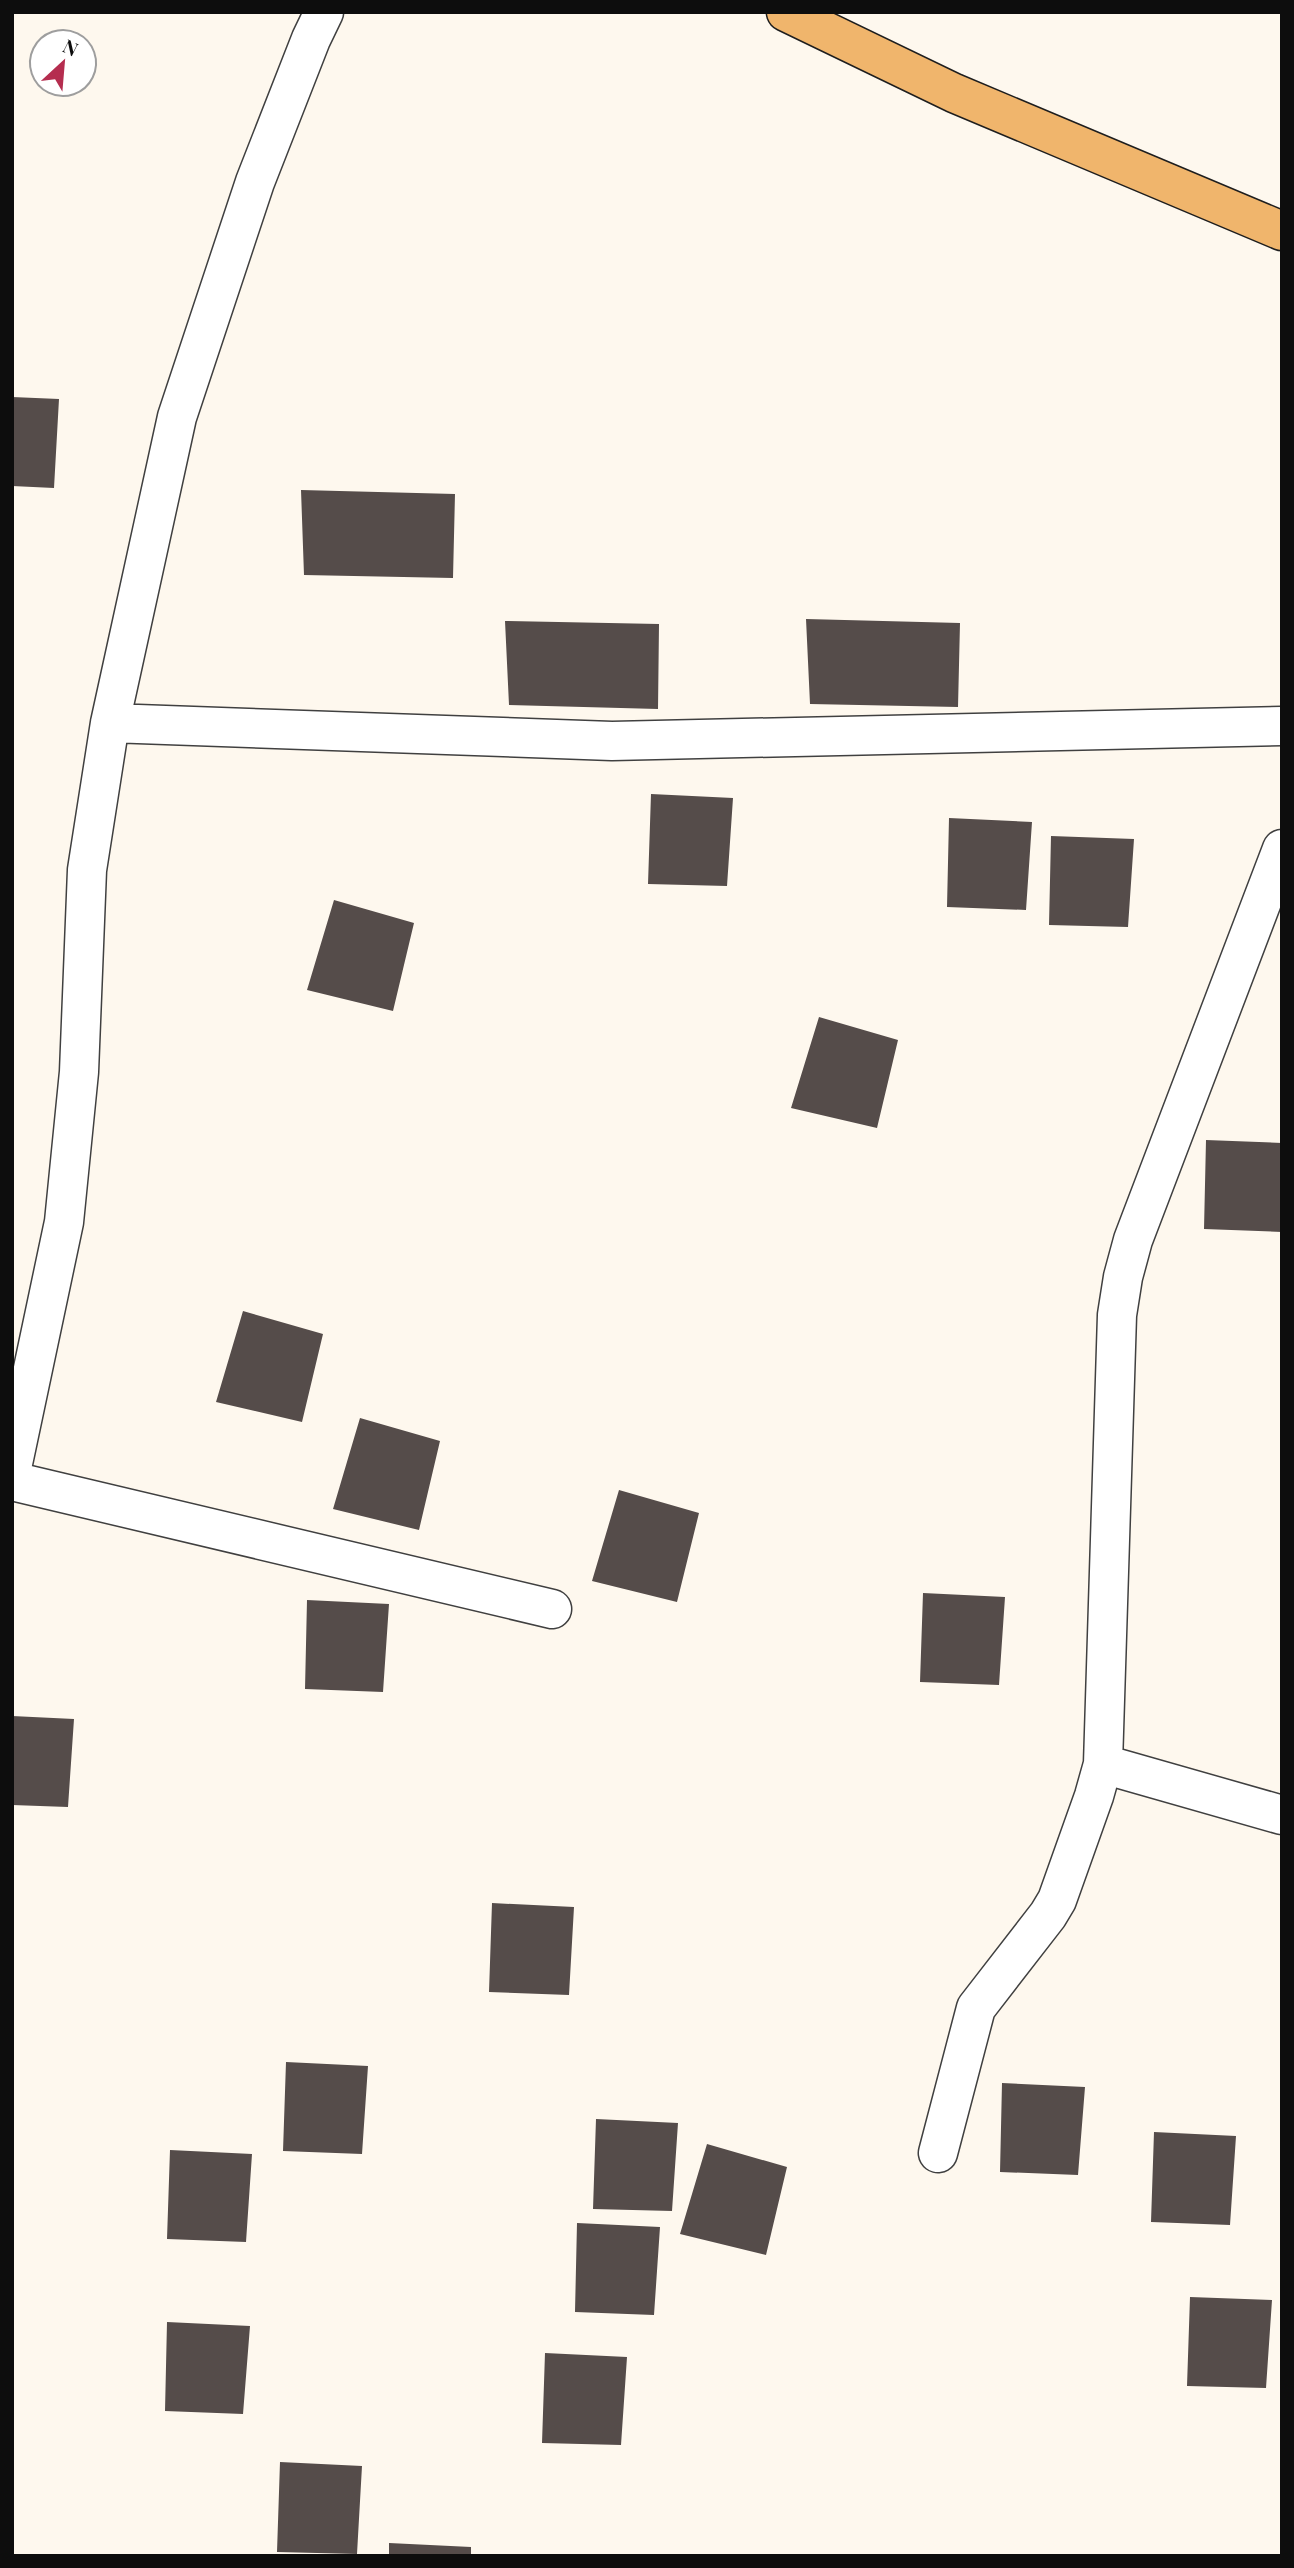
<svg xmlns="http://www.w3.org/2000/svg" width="1294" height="2568" font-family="'Playfair Display',serif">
<rect width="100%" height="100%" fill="#fef8ee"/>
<path fill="#554c4a" d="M12,397L59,399L54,488L12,486Z
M301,490L455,494L453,578L304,575Z
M806,619L960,623L958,707L810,704Z
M505,621L659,624L658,709L509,705Z
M651,794L733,798L727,886L648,884Z
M949,818L1032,822L1026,910L947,907Z
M1051,836L1134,839L1128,927L1049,925Z
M334,900L414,923L393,1011L307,990Z
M819,1017L898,1040L877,1128L791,1108Z
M1206,1140L1282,1143V1232L1204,1229Z
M243,1311L323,1334L302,1422L216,1402Z
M360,1418L440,1441L419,1530L333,1509Z
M619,1490L699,1513L677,1602L592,1581Z
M923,1593L1005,1597L999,1685L920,1682Z
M307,1600L389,1604L383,1692L305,1689Z
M12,1716L74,1719L68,1807L12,1805Z
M492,1903L574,1907L569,1995L489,1992Z
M286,2062L368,2066L362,2154L283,2151Z
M1002,2083L1085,2087L1078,2175L1000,2172Z
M596,2119L678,2123L672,2211L593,2209Z
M1154,2132L1236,2136L1230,2225L1151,2222Z
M707,2144L787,2167L766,2255L680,2234Z
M170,2150L252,2154L246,2242L167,2239Z
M577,2223L660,2227L654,2315L575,2312Z
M1190,2297L1272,2300L1266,2388L1187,2386Z
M167,2322L250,2326L243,2414L165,2411Z
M545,2353L627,2357L621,2445L542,2443Z
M280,2462L362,2466L357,2554L277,2552Z
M389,2543L471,2547V2556H389Z"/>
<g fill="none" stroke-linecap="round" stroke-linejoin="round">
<defs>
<path id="minor" d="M110,723L612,741L1282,726
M12,1468L64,1222L79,1072L87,870L110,723L177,417L255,182L311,39L324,12
M12,1481L552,1609
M1103,1764L1282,1815
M938,2153L976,2008L1048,1915L1057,1900L1094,1796L1103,1764L1117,1315L1123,1277L1133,1240L1282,849"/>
<path id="major" d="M786,12L954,93L1282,231"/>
</defs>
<use href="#minor" stroke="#404040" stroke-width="41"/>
<use href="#major" stroke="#1e1e1e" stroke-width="41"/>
<use href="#minor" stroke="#fff" stroke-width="38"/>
<use href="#major" stroke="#f0b56c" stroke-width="38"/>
</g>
<rect width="1294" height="2568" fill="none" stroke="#0d0d0d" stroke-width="28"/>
<g transform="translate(63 63) rotate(26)"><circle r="33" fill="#ffffff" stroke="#9e9e9e" stroke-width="2"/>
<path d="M0-5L12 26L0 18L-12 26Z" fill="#b52d4f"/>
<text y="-10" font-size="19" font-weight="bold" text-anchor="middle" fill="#0d0d0d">N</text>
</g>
</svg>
